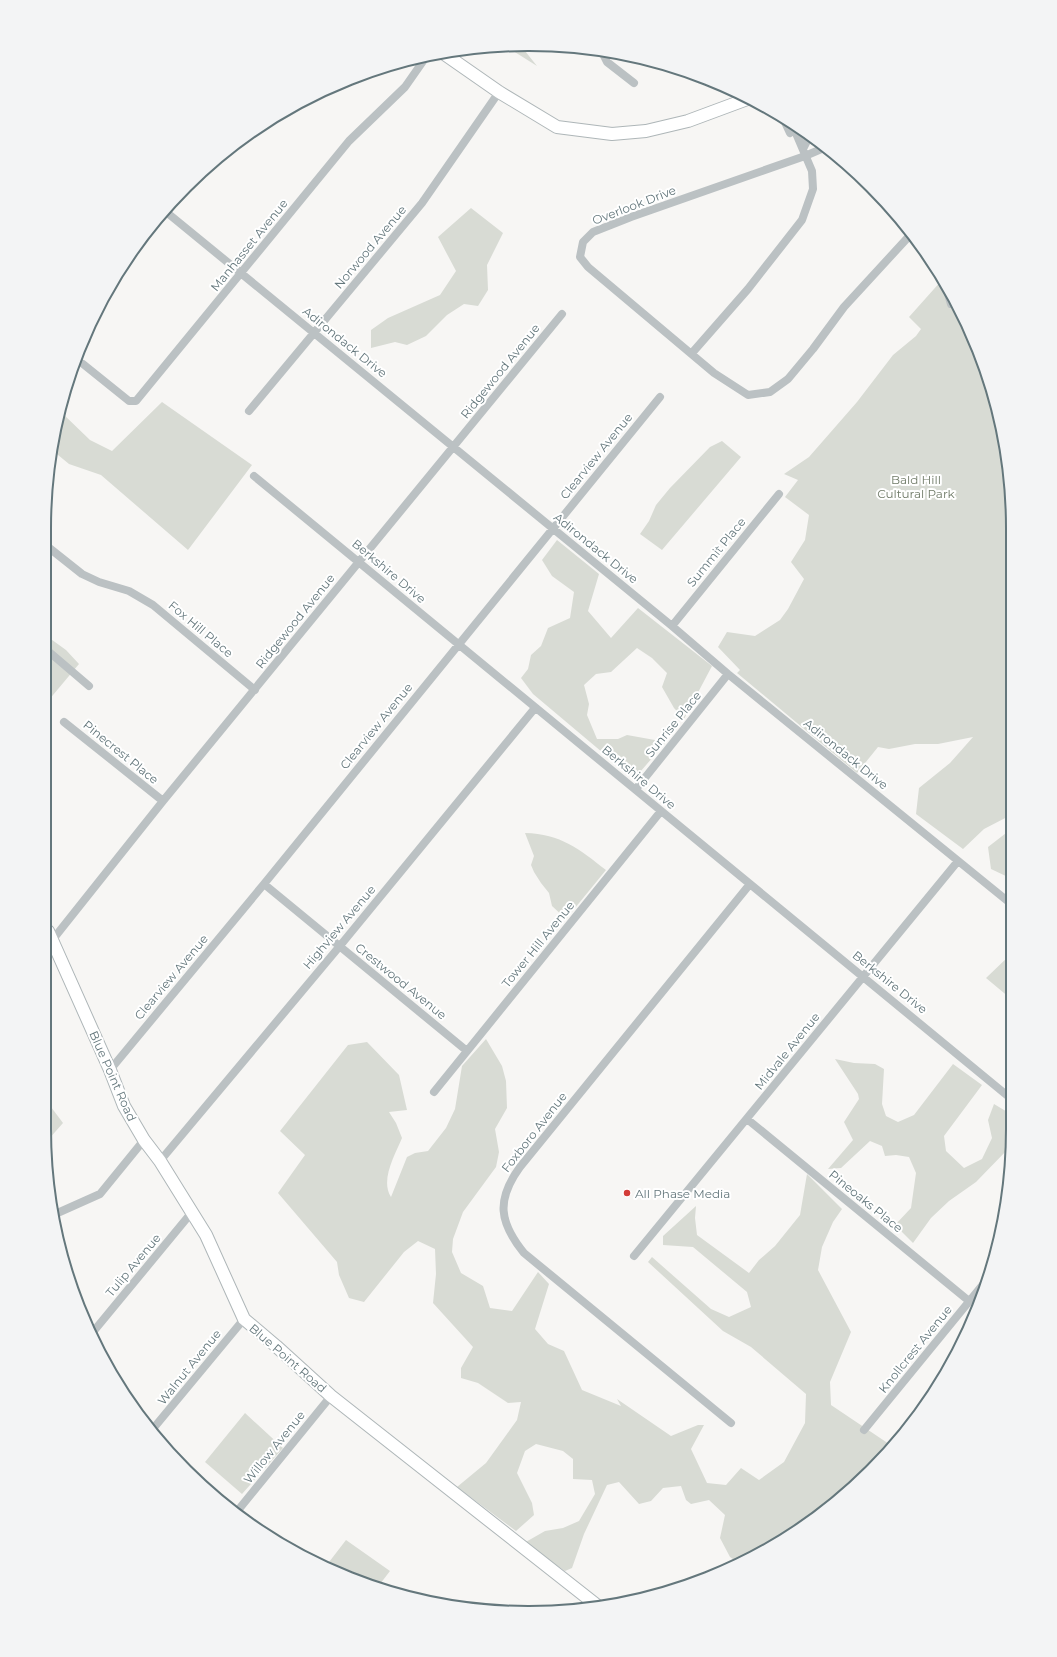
<svg xmlns="http://www.w3.org/2000/svg" width="1057" height="1657" font-family="Montserrat,sans-serif">
<rect width="100%" height="100%" fill="#f7f6f4"/>
<path fill="#d8dbd4" d="M521,46L537,66L507,47Z
M471,208L503,233L487,265L488,290L478,306L464,304L447,315L426,336L407,345L395,342L371,348V330L388,318L440,295L456,271L438,237Z
M942,280L963,314L996,403L1012,497L1011,815L984,829L963,849L916,814L919,788L950,763L973,737L938,744H915L889,749L878,747L857,773L737,673L740,670L718,647L727,632L755,636L780,620L788,609L804,579L791,562L805,540L809,515L785,497L798,480L784,474L809,457L857,402L893,355L916,336L921,329L909,317Z
M85,336L91,341L76,361L81,343Z
M162,402L252,465L188,550L101,475L69,464L52,450L62,413L90,440L112,451Z
M722,441L741,457L662,550L640,534L649,521L656,505L670,488L710,447Z
M557,540L599,574L588,611L611,638L638,608L712,666L684,719L674,708L662,687L667,673L652,658L637,648L611,672L596,674L584,685L589,704L587,715L597,739H618L627,735L666,742L634,779L533,694L521,678L528,669L531,655L541,646L548,628L570,618L574,592L552,576L542,560Z
M48,637L66,650L79,664L48,701Z
M1010,830V878L991,869L988,847Z
M525,833C561,834 579,849 606,870L566,919L552,906L549,893L541,883L534,872L531,865L534,856Z
M1010,955V998L986,978Z
M486,1039L502,1066L506,1081L507,1108L495,1129L499,1152L496,1167L463,1212L453,1239L452,1252L461,1273L483,1286L490,1308L512,1311L538,1272L549,1284L535,1329L548,1344L564,1351L582,1390L621,1406L617,1399L671,1436L698,1425H704L691,1449L707,1483L726,1485L741,1468L759,1480L784,1462L805,1423L806,1394L751,1347L723,1331L648,1262L652,1257L711,1309L729,1317L751,1307L747,1292L693,1247L663,1245V1236L696,1206L695,1218L697,1235L749,1273L759,1260L775,1246L800,1215L807,1174L842,1209L833,1222L822,1247L818,1270L851,1332L830,1382L831,1405L892,1446L848,1493L798,1531L743,1563L740,1564L730,1557L720,1538L725,1515L709,1500L691,1504L686,1500L681,1486L663,1488L651,1501L639,1504L619,1482L607,1485L584,1534L572,1568L565,1571L524,1543L545,1531L563,1528L579,1521L595,1494L592,1480L573,1479V1459L563,1451L536,1444L525,1451L517,1473L532,1503L534,1515L516,1531L457,1487L486,1463L517,1420L521,1402L508,1403L478,1383L461,1378V1368L473,1347L433,1303L436,1274L435,1249L418,1241L404,1252L364,1302L349,1298L339,1275L337,1262L278,1193L305,1155L280,1131L348,1045L367,1042L399,1075L407,1110L389,1112L396,1123L402,1138C395,1155 380,1180 391,1197L407,1157L415,1153L428,1151L446,1128L455,1109L462,1066Z
M835,1059L854,1063L875,1064L884,1069L882,1104L886,1116L898,1122L914,1115L953,1064L982,1085L944,1136L946,1151L964,1168L982,1159L992,1138L988,1120L994,1104L1009,1113V1148L976,1182L949,1201L931,1218L913,1243L895,1225L911,1208L916,1173L909,1157L896,1155L885,1156L882,1146L870,1141L841,1168L828,1169L853,1140L844,1122L859,1099L858,1094Z
M48,1103L63,1123L48,1140Z
M245,1413L283,1448L242,1494L205,1462Z
M346,1540L390,1571L377,1588L326,1566Z"/>
<g fill="none" stroke-linecap="round" stroke-linejoin="round">
<defs>
<path id="secondary" d="M443,53L499,92L557,127L612,134L646,131L688,121L750,98
M48,931L110,1070L124,1106L144,1140L160,1161L206,1235L244,1319L276,1346L331,1396L599,1607"/>
</defs>
<use href="#secondary" stroke="#aeb6b8" stroke-width="14"/>
<path stroke="#bbc1c3" stroke-width="8" d="M602,52L607,62L634,83
M784,120L790,133
M803,131L807,141L803,149
M826,147L805,156L631,217L593,232L583,242L580,257L588,267L714,373L748,395L770,392L788,379L813,349L844,307L912,233
M165,211L672,626L728,674L1010,903
M946,287L951,304
M692,353L748,289L802,220L813,189L812,171L792,124
M83,364L129,401H136L349,141L405,87L426,57
M249,411L422,203L499,92
M254,476C505,684 758,889 1009,1097
M48,547L82,574L99,582L129,591L153,605L255,690
M672,626L779,494
M48,651L89,686
M64,722L163,801
M636,789L728,674
M264,884L467,1051
M50,943L163,801L562,314
M110,1070L264,884L660,397
M434,1092L661,811
M747,1119L969,1301
M160,1161L339,947L535,708
M53,1215L100,1194L144,1140
M634,1256L958,861
M93,1332L192,1212
M731,1423L524,1253C499,1222 496,1200 520,1167L750,884
M152,1430L244,1319
M864,1430L985,1282
M235,1514L331,1396"/>
<use href="#secondary" stroke="#fff" stroke-width="12"/>
</g>
<circle fill="#d33c38" stroke="#fff" stroke-width="1.5" cx="627" cy="1193" r="4"/>
<g text-anchor="middle" dominant-baseline="central" stroke-width="4" stroke-linejoin="round" paint-order="stroke">
<g font-size="12" fill="#64777c" stroke="#fff">
<text transform="translate(634 205) rotate(-21)">Overlook Drive</text>
<text transform="translate(249 245) rotate(-51)">Manhasset Avenue</text>
<text transform="translate(370 247) rotate(-50)">Norwood Avenue</text>
<text transform="translate(345 342) rotate(39)">Adirondack Drive</text>
<text transform="translate(500 371) rotate(-51)">Ridgewood Avenue</text>
<text transform="translate(596 456) rotate(-51)">Clearview Avenue</text>
<text transform="translate(596 548) rotate(39)">Adirondack Drive</text>
<text transform="translate(716 552) rotate(-51)">Summit Place</text>
<text transform="translate(389 571) rotate(40)">Berkshire Drive</text>
<text transform="translate(295 621) rotate(-51)">Ridgewood Avenue</text>
<text transform="translate(201 629) rotate(40)">Fox Hill Place</text>
<text transform="translate(673 724) rotate(-51)">Sunrise Place</text>
<text transform="translate(376 726) rotate(-51)">Clearview Avenue</text>
<text transform="translate(121 752) rotate(39)">Pinecrest Place</text>
<text transform="translate(846 754) rotate(39)">Adirondack Drive</text>
<text transform="translate(639 777) rotate(40)">Berkshire Drive</text>
<text transform="translate(339 927) rotate(-50)">Highview Avenue</text>
<text transform="translate(538 944) rotate(-51)">Tower Hill Avenue</text>
<text transform="translate(171 977) rotate(-50)">Clearview Avenue</text>
<text transform="translate(401 981) rotate(39)">Crestwood Avenue</text>
<text transform="translate(890 982) rotate(39)">Berkshire Drive</text>
<text transform="translate(787 1051) rotate(-51)">Midvale Avenue</text>
<text transform="translate(113 1076) rotate(66)">Blue Point Road</text>
<text transform="translate(534 1132) rotate(-52)">Foxboro Avenue</text>
<text transform="translate(866 1201) rotate(39)">Pineoaks Place</text>
<text transform="translate(133 1265) rotate(-50)">Tulip Avenue</text>
<text transform="translate(915 1349) rotate(-51)">Knollcrest Avenue</text>
<text transform="translate(288 1358) rotate(41)">Blue Point Road</text>
<text transform="translate(189 1367) rotate(-51)">Walnut Avenue</text>
<text transform="translate(274 1447) rotate(-51)">Willow Avenue</text>
</g>
<g font-size="12" fill="#6f7a67" stroke="#fff">
<text x="916" y="479">Bald Hill<tspan x="916" dy="14">Cultural Park</tspan></text>
</g>
<g font-size="12" fill="#64777c" stroke="#fff" text-anchor="start">
<text x="635" y="1193">All Phase Media</text>
</g>
</g>
<path d="M0 0H1057V1657H0ZM528 51H529A477 477 0 0 1 1006 528V1129A477 477 0 0 1 529 1606H528A477 477 0 0 1 51 1129V528A477 477 0 0 1 528 51Z" fill="#f3f4f5" fill-rule="evenodd"/>
<path fill="none" stroke="#64777c" stroke-width="2" d="M528 51H529A477 477 0 0 1 1006 528V1129A477 477 0 0 1 529 1606H528A477 477 0 0 1 51 1129V528A477 477 0 0 1 528 51Z"/>
</svg>
